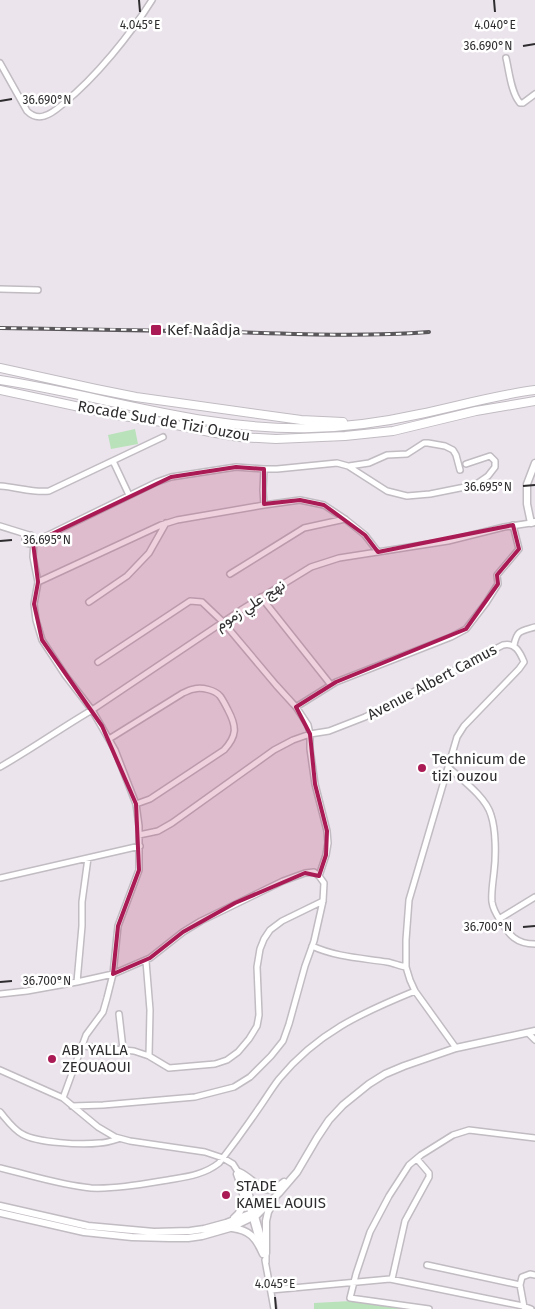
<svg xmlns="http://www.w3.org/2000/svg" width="535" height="1309" font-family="'Fira Sans',Vazirmatn,sans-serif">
<rect width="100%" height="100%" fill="#ebe4ec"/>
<path fill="#b9e2ba" d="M135,429L138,444L111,449L108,435Z
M351,1301L410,1309H314V1303Z"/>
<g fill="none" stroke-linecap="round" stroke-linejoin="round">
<defs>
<path id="minor" d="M506,58C509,70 511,93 520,103H523L535,94
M0,63L27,111C32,116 37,118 44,116C52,114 58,108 64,103C96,77 130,35 152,0
M0,289L38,290
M113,461L129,495
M349,466L369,463L387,455L407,454L424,443H428L445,446L453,450L456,455L460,470
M0,486C17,487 33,493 49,491L163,437
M0,526L29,535
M34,542L157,482L171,477L236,467L264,469
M33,543L30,544L26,543L25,539L27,536L31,535L34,539L33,557L38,582L34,604L36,620L42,640L65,675L92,710L115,750L136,804L139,826V870L118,926L113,974L107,998L103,1012L86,1035L63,1098
M378,552L365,535L345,519L324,505L300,500L264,505L263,490L264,469H277L337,463L348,466L387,491L407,496L430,494L475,485L488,476L495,467V461L490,456L466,464
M230,574L304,528L345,519
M38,582L161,525L177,520L264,505
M261,597L331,685
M89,602L127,576L149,553L166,523
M514,645C517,630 521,631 535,627
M98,662L190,601L202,602L223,622L276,685L296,707L308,725L310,734V749L315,784L327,831L328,843L326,855L319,876
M296,707L336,682L451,637L466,629L486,603L498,584L497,575L519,549L513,525
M109,739L183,693C186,692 191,689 194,689C202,687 215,690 220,696C223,700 226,706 228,710C237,727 237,736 224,750L150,799L136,804
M0,767C32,749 61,728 92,710L241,610L311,567L339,558L448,541L504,527L531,523
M448,767C461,779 486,797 491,815C496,830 496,856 494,872C493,882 491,893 492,902C493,909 496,914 500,920C509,935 516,944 535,944
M139,835L158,831L172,823L274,750L293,740L310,734L329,731L365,717L503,645C515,642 520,652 524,662L519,669L464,726L457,737L409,900L406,940V967L410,980L415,991L456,1048
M0,878L140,846
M499,919L535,897
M312,946C336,957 361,958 387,962C393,963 400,966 406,967
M146,961L150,1010L149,1056
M77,982L82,926V902L88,858
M0,994L27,991L77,982L113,974L150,958L183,932L201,921L283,881L305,873L314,872L319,876L324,883L323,901L314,941L305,966L289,1024L283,1041L271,1056L250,1077L234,1087L195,1097L103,1105L72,1106
M119,1014L123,1049
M528,1033L535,1040
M83,1046L134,1051L149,1056L169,1068L215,1064L227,1060L238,1052L249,1039L257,1026L259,1015L257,967L260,949L264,939L270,930L282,921L323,901
M0,1070L63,1098L98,1127L115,1137L130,1141L205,1152L223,1158L233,1164L247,1186L266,1253V1262
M0,1112C7,1120 13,1129 22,1134C37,1143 82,1145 99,1143C106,1143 112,1141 118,1139
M0,1168C30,1175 60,1185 91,1188C116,1189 143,1184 168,1180C185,1177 204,1175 219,1163C233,1145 246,1127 259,1108C266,1098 272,1088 279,1079C317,1033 361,1013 415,991
M244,1188L260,1245
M265,1260L274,1309
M427,1265L520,1285
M392,1279L405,1221L429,1177V1173L417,1159
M271,1290L390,1279L523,1306L531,1309
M524,1307L520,1285L522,1277L530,1274L535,1275
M429,1309L350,1298L356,1274L370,1232L389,1196L400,1179L409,1165L421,1155L453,1135L469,1130L535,1138"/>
<path id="major" d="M535,463L527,484V504L531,523L535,522
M239,1172C257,1180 262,1200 284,1182
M0,1206L88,1226L154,1232L190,1231L204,1229L226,1223L252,1213L261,1208
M0,1213L84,1232L132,1237L169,1238H188L202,1236L230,1228L257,1215L279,1193L297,1172L317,1138L329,1120L343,1105L369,1084L385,1074L404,1066L456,1048L535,1031
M234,1218C249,1206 243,1190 237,1174
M232,1228C250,1230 256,1238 263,1254
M266,1253V1221L268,1212L275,1199"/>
<path id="highway" d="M0,368L96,389L136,397L301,420L343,422
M0,380C104,396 205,431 311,428C347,427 384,422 420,414C458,406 496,395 535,390
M0,390L117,415L162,422L210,432L239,437L276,439L345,436L393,431L476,411L535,401"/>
</defs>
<use href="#minor" stroke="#c1bbc2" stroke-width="8"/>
<use href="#major" stroke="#c1bbc2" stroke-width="9"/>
<use href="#highway" stroke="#c1bbc2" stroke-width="10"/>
<use href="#minor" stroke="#fff" stroke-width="5"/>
<use href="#major" stroke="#fff" stroke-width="6"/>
<use href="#highway" stroke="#fff" stroke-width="8"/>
<defs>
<path id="rail" d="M0,328C77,329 154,330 232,332C297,334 363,337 429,332"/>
</defs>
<use href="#rail" stroke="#5a575a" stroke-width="4"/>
<use href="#rail" stroke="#fff" stroke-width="2" stroke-dasharray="5.5" stroke-linecap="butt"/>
</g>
<path fill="#aa1a54" fill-opacity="0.2" stroke="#aa1a54" stroke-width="4" stroke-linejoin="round" d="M236,467L264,469V504L300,500L324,505L365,535L378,552L513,525L519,549L497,575L498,584L466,629L336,682L296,707L310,734L315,784L327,831L326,855L319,876L305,873L235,903L183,932L150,958L113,974L118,926L139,870L136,804L102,726L42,640L34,604L38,582L33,543L171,477Z"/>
<path fill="none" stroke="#2e2c2e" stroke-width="2" d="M139,0L140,12M494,0L495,12M523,46L535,44M0,101L12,99M523,486L535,485M0,541L12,540M523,927L535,926M0,982L12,981M275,1297L276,1309"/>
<g fill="#aa1a54" stroke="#fff" stroke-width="2">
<rect x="150" y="324" width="12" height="12" rx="2.5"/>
<circle cx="422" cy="768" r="5"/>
<circle cx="52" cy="1059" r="5"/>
<circle cx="226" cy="1195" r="5"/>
</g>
<g text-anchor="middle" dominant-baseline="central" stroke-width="5" stroke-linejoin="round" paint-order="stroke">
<g font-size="15" fill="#2e2c2e" stroke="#fff" text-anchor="start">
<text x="167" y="330">Kef Naâdja</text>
<text x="432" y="759">Technicum de<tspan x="432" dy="17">tizi ouzou</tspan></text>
<text x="62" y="1050">ABI YALLA<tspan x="62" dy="17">ZEOUAOUI</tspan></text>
<text x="236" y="1186">STADE<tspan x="236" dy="17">KAMEL AOUIS</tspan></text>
</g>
<g font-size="15" fill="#2e2c2e" stroke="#fff">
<text transform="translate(164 421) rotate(10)">Rocade Sud de Tizi Ouzou</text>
<text transform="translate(250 605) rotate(-33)">نهج علي زموم</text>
<text transform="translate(432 682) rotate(-28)">Avenue Albert Camus</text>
</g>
</g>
<g font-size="12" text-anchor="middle" fill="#2e2c2e" stroke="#fff" stroke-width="5" stroke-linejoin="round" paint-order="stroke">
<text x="140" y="29">4.045°E</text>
<text x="495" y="29">4.040°E</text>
<text x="488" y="50">36.690°N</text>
<text x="47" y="104">36.690°N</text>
<text x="488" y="491">36.695°N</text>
<text x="47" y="544">36.695°N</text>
<text x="488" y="931">36.700°N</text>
<text x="47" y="985">36.700°N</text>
<text x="275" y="1288">4.045°E</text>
</g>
</svg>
